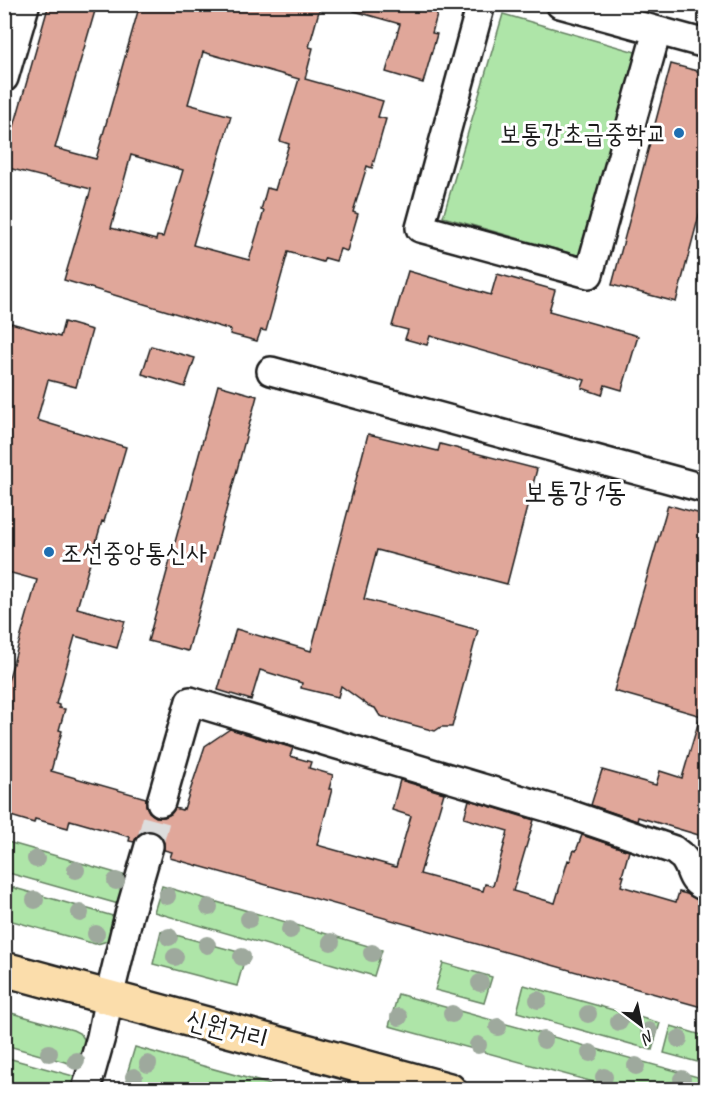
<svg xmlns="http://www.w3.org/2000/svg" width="710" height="1094" font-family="Caveat,'Poor Story',sans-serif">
<rect width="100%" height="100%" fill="#fff"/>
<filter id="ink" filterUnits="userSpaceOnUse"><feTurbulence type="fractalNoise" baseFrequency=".0167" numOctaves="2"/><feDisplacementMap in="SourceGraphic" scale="12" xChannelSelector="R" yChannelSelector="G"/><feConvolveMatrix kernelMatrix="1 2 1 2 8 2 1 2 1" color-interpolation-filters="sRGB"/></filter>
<g filter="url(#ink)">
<path fill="#aee5a8" stroke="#658062" stroke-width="1.5" d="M503,14L639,53L580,256L443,217Z
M4,841L130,877L122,905L5,872Z
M4,885L120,918C113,934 114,942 95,944L5,919Z
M162,886L382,950L374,976L154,912Z
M161,931L246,954L237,986L153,964Z
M443,963L492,977L484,1003L435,990Z
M524,985L660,1023L652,1050L517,1012Z
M398,994L705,1079V1089H619L389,1026Z
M4,1011L73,1030L81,1034L84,1039L79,1066L5,1045Z
M671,1026L705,1036V1064L664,1053Z
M135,1047L286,1089H171L126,1077Z
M4,1057L77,1077L74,1089H19L5,1086Z"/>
<path fill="#e0a79a" stroke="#1c1c1c" stroke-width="1.5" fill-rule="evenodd" d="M49,4H97L55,148L96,159L140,4H321L309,47L313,48L305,79L383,101L378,117L386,119L372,168L367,166L353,212L358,214L347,251L340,249L336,261L325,258L323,262L288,252L266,331L261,330L257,341L230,334L231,330L64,280L91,189L4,167V136L11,137ZM203,52L299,79L280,141L289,144L275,190L267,188L261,210L264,211L249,260L193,245L231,116L188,104ZM131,155L183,170L163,237L157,236L156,240L111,228Z
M355,4H440L432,33L437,34L423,83L386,72L400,24L354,11Z
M671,64L705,73V193L676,302L612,285Z
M408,271L491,295L497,274L555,290L549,311L638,336L622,390L605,385L602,395L582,388L585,380L430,336L427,345L405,339L408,330L392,326Z
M4,321L60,337L64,322L92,330L76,387L48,380L37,420L126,447L104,522L102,521L77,608L125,621L117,648L75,636L56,704L59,705V708L65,709L59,730L62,731L51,771L146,798V805L149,812L156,817H164L171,814L175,808L182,810L183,808L184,809L205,746L230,729L293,748L290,756L311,762L309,768L333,775L329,789H332L317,845L396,867L411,816L392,810L400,780L444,793L420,874L483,891L485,884L493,886L508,831L464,818L469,800L534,820L513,891L555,903L568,860L570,861L574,850L576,851L582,835L629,851L622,876H624L621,886L676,902L679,892L687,894L700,901L705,902V1008L170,858L172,852L164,850V843L161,836L153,831H146L139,834L134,842L129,841L130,837L70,820L68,828L35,819L34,823L4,814V695L37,580L4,571Z
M151,346L195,358L185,387L142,374Z
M218,385L257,396L188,651L148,641Z
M368,434L438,451L440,444L537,469L507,584L377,550L364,599L478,630L452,727H441L435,731L380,716L375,708L369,706L341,686L338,697L301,688L302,683L260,670L251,700L218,690L236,629L311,651Z
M668,505L705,515V717L614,691Z
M700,717L705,718V824L702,836L638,817L637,821L591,805L602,770L656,785L660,771L682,778Z"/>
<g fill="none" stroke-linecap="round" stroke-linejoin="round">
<path stroke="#ddd" stroke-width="27" stroke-dasharray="27 14" stroke-linecap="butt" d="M149,846L161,802"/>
<defs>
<path id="minor" d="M481,4L420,228L589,274L657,31
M560,4L706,44
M4,78L25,6L21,4
M271,371L706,489
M161,802L190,701L566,813L674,850C677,853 683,856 685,860C693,871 689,881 706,887
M86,1090L101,1037L109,997L129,915L149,846"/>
<path id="major" d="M4,969L449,1090"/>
</defs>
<use href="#minor" stroke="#1c1c1c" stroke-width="32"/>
<use href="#major" stroke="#1c1c1c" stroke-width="38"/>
<use href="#minor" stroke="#fff" stroke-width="27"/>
<use href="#major" stroke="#fbddab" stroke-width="33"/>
</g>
<g fill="#9ea99d">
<circle cx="36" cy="859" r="9"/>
<circle cx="76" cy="870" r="9"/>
<circle cx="116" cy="881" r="9"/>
<circle cx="167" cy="896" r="9"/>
<circle cx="35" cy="900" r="9"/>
<circle cx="209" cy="907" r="9"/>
<circle cx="80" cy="913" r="9"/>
<circle cx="249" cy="919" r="9"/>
<circle cx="290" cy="930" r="9"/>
<circle cx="96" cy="934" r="9"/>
<circle cx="169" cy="937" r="9"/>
<circle cx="331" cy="942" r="9"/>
<circle cx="207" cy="945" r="9"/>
<circle cx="372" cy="953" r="9"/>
<circle cx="175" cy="957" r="9"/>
<circle cx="242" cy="957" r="9"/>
<circle cx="480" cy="983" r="9"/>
<circle cx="538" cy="1000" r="9"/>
<circle cx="452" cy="1014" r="9"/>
<circle cx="588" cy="1014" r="9"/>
<circle cx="399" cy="1017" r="9"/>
<circle cx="619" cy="1022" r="9"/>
<circle cx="498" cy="1027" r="9"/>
<circle cx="649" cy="1031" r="9"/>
<circle cx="679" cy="1039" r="9"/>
<circle cx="544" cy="1040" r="9"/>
<circle cx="478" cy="1045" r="9"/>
<circle cx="49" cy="1053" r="9"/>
<circle cx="590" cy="1053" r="9"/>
<circle cx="76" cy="1061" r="9"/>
<circle cx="148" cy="1064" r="9"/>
<circle cx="636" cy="1066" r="9"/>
<circle cx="134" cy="1077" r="9"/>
<circle cx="604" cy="1077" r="9"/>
<circle cx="682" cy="1079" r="9"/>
</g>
</g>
<g fill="#1f6fb2" stroke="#fff" stroke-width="2">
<circle cx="679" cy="133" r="6"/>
<circle cx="49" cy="552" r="6"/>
</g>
<g text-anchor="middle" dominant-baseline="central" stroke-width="6" stroke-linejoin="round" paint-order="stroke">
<g font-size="26" fill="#1c1c1c" stroke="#fff" text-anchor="end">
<text x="667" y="133">보통강초급중학교</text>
<text x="61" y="552" text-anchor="start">조선중앙통신사</text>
</g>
<g font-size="26" fill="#1c1c1c" stroke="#fff">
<text transform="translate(227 1029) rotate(15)">신원거리</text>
</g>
<g font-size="28" fill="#1c1c1c" stroke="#fff">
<text x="575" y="491">보통강1동</text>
</g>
</g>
<rect width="710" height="1094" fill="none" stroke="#fff" stroke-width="24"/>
<rect x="12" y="12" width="686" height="1070" fill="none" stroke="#1c1c1c" stroke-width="2" filter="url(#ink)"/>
<g transform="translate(641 1025) rotate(148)" stroke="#ffffff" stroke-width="4.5" paint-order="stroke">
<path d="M0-4.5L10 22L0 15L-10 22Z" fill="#1c1c1c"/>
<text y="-9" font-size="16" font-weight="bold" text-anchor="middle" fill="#1c1c1c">N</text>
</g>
</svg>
